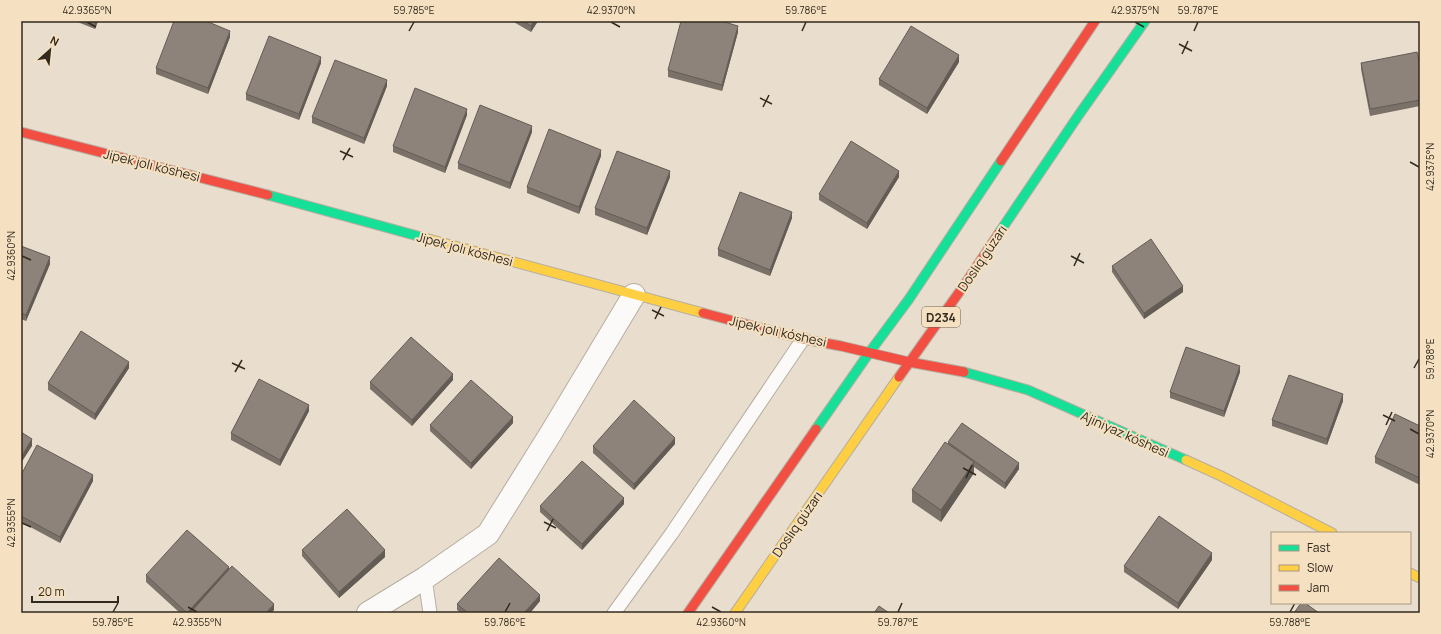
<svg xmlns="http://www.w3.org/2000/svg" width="1441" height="634" font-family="Manrope,sans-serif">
<rect width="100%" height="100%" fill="#e9decd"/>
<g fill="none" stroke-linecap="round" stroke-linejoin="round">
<defs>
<path id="lane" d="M425,578L430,613
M614,613L672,533L803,339"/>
<path id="street" d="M368,613L425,578L488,534L551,433L634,295"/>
<path id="fast" d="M268,195L425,238
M999,233L1078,116L1145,21
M964,372L1028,390L1186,460
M816,429L869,353L909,299L1001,161"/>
<path id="slow" d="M425,238L703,313
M1186,460L1221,476L1332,533
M1410,573L1420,578
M735,613L899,377"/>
<path id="jam" d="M21,132L268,195
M1001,161L1095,21
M703,313L803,339L841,346L909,362L964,372
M899,377L965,284L999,233
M688,613L816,429"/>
</defs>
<use href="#lane" stroke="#b6aea1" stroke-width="15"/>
<use href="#street" stroke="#b6aea1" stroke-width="24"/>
<use href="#fast" stroke="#b6aea1" stroke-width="11"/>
<use href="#slow" stroke="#b6aea1" stroke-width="11"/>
<use href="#jam" stroke="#b6aea1" stroke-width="11"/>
<use href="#lane" stroke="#fcfaf8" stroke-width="13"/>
<use href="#street" stroke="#fcfaf8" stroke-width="22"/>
<use href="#fast" stroke="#16e098" stroke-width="9"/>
<use href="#slow" stroke="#ffcf43" stroke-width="9"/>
<use href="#jam" stroke="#f24e42" stroke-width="9"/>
</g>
<path fill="#7a7169" d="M75,21H98L95,29Z
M512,21H538L531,32Z
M738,32L722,91L668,77V70Z
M230,37L208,94L156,74V68Z
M959,62L927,114L879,85V79Z
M321,63L299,120L246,100V94Z
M1361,63L1420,65V106L1370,116L1361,69Z
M387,86L364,144L312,123V117Z
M467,115L445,173L393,152V146Z
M532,132L510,189L458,169V163Z
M601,156L579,214L527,193V187Z
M670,177L647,235L595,215V208Z
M899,177L867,229L819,200V194Z
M792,218L770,276L718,256V249Z
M21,246L50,264L26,321L21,319Z
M1112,266L1183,292L1144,319L1112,272Z
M129,368L95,420L48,390V383Z
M1240,372L1224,417L1170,398V392Z
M453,380L412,426L370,389V382Z
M1343,401L1327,445L1272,426V420Z
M309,411L280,466L231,440V433Z
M513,423L471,469L430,431V425Z
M1420,426V485L1375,463V457Z
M948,442L1019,469L1005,489L974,467V473L941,522L912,502V490L948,444Z
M675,444L634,490L593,453V446Z
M21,475L93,481L60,543L21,522Z
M624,504L582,550L540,512V506Z
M302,550L385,557L339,598L302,556Z
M1212,560L1178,609L1124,572V566Z
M229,570L274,610L271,613H180L146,582V575Z
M540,601L530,613H461L457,610V604Z"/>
<path fill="#635c55" d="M95,21H98L95,29Z
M534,21H538L531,32V26Z
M738,26V32L722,91V85Z
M230,31V37L208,94V88Z
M959,55V62L927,114V108Z
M321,57V63L299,120V114Z
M387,80V86L364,144V138Z
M467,109V115L445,173V167Z
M532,126V132L510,189V183Z
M601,150V156L579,214V207Z
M670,171V177L647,235V228Z
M899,171V177L867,229V223Z
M792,212V218L770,276V270Z
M50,257V264L26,321V315Z
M1183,286V292L1144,319V313Z
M129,362V368L95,420V414Z
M1240,366V372L1224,417V411Z
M453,374V380L412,426V420Z
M1343,394V401L1327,445V439Z
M309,405V411L280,466V460Z
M513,417V423L471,469V463Z
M675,438V444L634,490V484Z
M32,439V446L21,463V457Z
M974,462V473L941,522V510Z
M1019,463V469L1005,489V483Z
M93,475V481L60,543V537Z
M624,498V504L582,550V544Z
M385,550V557L339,598V592Z
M1212,553V560L1178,609V603Z
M229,567V573L190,613H187Z
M540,595V601L530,613H524Z
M274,604V610L271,613H266Z"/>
<path fill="#8e837a" stroke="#635c55" d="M174,21H206L230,31L208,88L156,68Z
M522,21H534L531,26Z
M681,21H721L738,26L722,85L668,70Z
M911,26L959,55L927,108L879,79Z
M269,36L321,57L299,114L246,94Z
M1417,52L1420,65V100L1370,109L1361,63Z
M335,60L387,80L364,138L312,117Z
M415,88L467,109L445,167L393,146Z
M480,105L532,126L510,183L458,163Z
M549,129L601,150L579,207L527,187Z
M851,141L899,171L867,223L819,194Z
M617,151L670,171L647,228L595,208Z
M740,192L792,212L770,270L718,249Z
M1151,239L1183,286L1144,313L1112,266Z
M21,246L50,257L26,315L21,313Z
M81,331L129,362L95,414L48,383Z
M411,337L453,374L412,420L370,382Z
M1186,347L1240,366L1224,411L1170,392Z
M1289,375L1343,394L1327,439L1272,420Z
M259,379L309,405L280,460L231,433Z
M471,380L513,417L471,463L430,425Z
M634,400L675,438L634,484L593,446Z
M1395,414L1420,426V478L1375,457Z
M962,423L1019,463L1005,483L948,442Z
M21,432L32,439L21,457Z
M945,442L974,462L941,510L912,490Z
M37,445L93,475L60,537L21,516V475Z
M582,461L624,498L582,544L540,506Z
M347,509L385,550L339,592L302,550Z
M1159,516L1212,553L1178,603L1124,566Z
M187,530L229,567L187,613L146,575Z
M499,558L540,595L524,613H468L457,604Z
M232,566L274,604L266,613H190Z
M1301,603H1305L1319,613H1294Z
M879,606L889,613H874Z"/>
<path fill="none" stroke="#322a1e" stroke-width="1.5" d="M87,22L96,27M611,22L620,27M1135,22L1144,27M409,31L414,22M802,31L806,22M1194,31L1198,22M1179,44L1192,51M1182,54L1188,41M760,98L772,104M763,107L769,95M340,151L353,157M343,160L350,148M1410,162L1419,167M22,256L31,260M1071,256L1084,263M1074,266L1080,253M652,310L664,316M655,319L661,307M232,363L245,369M1414,368L1419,359M235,372L242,360M1383,415L1395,421M1386,425L1392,412M1410,429L1419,434M963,468L976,475M966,478L972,465M544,522L556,528M22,523L31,527M547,531L553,519M188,607L197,612M712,607L721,612M113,612L118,603M505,612L510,603M898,612L902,603M1290,612L1295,603"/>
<g text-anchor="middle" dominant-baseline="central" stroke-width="4" stroke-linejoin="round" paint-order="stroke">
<rect fill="#f5e1c1" stroke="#6c614f" stroke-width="1" x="922" y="307" width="38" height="20" rx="3"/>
<g font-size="12" font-weight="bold" fill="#322a1e">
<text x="941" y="317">D234</text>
</g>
<g font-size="13" fill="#322a1e" stroke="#f5e1c1">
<text transform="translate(152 165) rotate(14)">Jipek jolı kóshesi</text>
<text transform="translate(465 249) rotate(15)">Jipek jolı kóshesi</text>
<text transform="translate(982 258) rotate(-56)">Doslıq gúzarı</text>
<text transform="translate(778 331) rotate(13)">Jipek jolı kóshesi</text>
<text transform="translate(1125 434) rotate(24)">Ajiniyaz kóshesi</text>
<text transform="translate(797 524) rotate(-55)">Doslıq gúzarı</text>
</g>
</g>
<rect width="1441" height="634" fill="none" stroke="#f5e1c1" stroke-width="44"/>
<rect x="1271" y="532" width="140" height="72" fill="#f5e1c1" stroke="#a79880"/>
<rect x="1279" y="545" width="20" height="6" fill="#16e098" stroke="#a79880"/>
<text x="1307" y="552" font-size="12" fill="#322a1e">Fast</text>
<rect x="1279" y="565" width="20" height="6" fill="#ffcf43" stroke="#a79880"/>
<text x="1307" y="572" font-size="12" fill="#322a1e">Slow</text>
<rect x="1279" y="585" width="20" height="6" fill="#f24e42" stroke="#a79880"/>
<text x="1307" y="592" font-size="12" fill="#322a1e">Jam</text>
<g transform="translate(50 50) rotate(27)" stroke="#f5e1c1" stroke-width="3" paint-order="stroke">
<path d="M0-3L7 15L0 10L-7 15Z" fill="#322a1e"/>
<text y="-6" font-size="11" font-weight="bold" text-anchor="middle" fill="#322a1e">N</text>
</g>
<path d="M32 596v6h86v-6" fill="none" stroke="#322a1e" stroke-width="2"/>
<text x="38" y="596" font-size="12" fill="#322a1e" stroke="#f5e1c1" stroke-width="3" paint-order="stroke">20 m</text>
<rect x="22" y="22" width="1397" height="590" fill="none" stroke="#322a1e" stroke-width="1.5"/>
<g font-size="10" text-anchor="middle" fill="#322a1e">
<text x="87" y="14">42.9365°N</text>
<text x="414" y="14">59.785°E</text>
<text x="611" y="14">42.9370°N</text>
<text x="806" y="14">59.786°E</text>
<text x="1135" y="14">42.9375°N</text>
<text x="1198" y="14">59.787°E</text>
<text transform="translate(1430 167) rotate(-90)" y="4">42.9375°N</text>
<text transform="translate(11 256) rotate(-90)" y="4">42.9360°N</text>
<text transform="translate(1430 359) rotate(-90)" y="4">59.788°E</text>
<text transform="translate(1430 434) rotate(-90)" y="4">42.9370°N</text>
<text transform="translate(11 523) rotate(-90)" y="4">42.9355°N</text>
<text x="113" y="626">59.785°E</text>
<text x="197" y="626">42.9355°N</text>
<text x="505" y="626">59.786°E</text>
<text x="721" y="626">42.9360°N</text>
<text x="898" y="626">59.787°E</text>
<text x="1290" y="626">59.788°E</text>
</g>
</svg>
